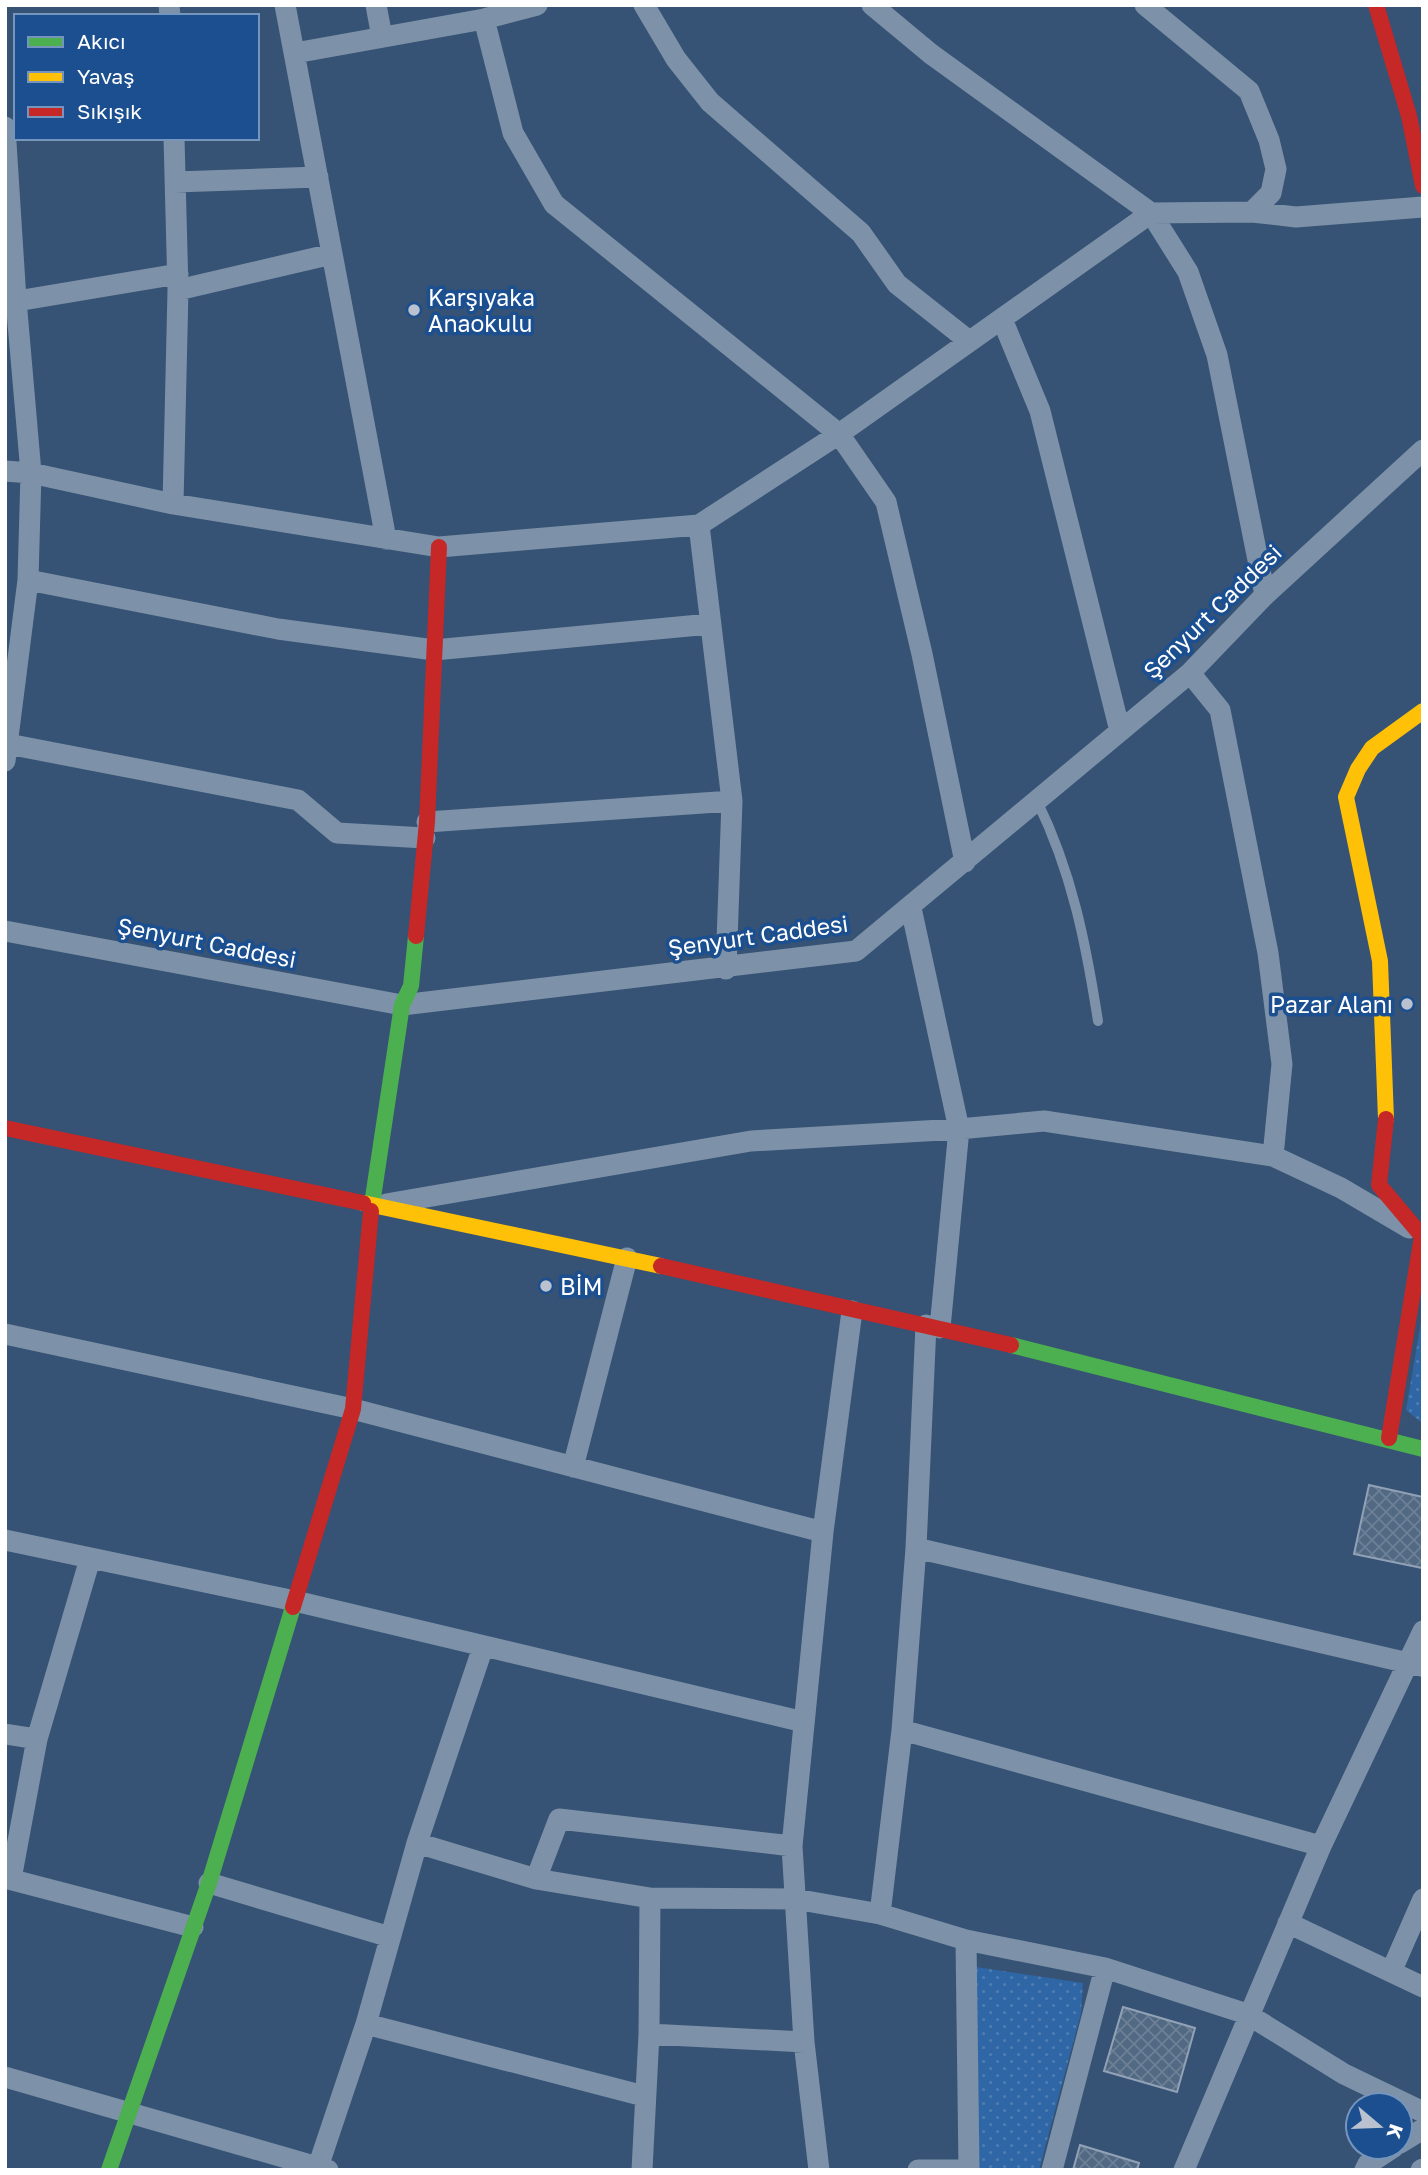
<svg xmlns="http://www.w3.org/2000/svg" width="1428" height="2175" font-family="'Golos Text',sans-serif">
<defs>
<pattern id="park-dots" width="8" height="8" patternUnits="userSpaceOnUse" patternTransform="scale(1.75)"><rect width="8" height="8" fill="#2f66a5"/><path d="M2 2h.1M6 6h.1" fill="none" stroke="#4e7db2" stroke-width="1.8" stroke-linecap="round"/></pattern>
<pattern id="building-cross-hatch" width="8" height="8" patternUnits="userSpaceOnUse" patternTransform="scale(1.75)"><rect width="8" height="8" fill="#526984"/><path d="M0 0l8 8M0 8l8-8" fill="none" stroke="#6c8096"/></pattern>
</defs>
<rect width="100%" height="100%" fill="#365274"/>
<path fill="url(#park-dots)" d="M1423,1310V1424L1406,1410Z
M976,1967L1083,1983L1081,2013L1039,2170H976Z"/>
<path fill="url(#building-cross-hatch)" stroke="#92a2b6" stroke-width="2" d="M1369,1485L1423,1497L1422,1568L1354,1554Z
M1123,2007L1195,2028L1177,2092L1104,2071Z
M1080,2145L1139,2163L1137,2170H1073Z"/>
<g fill="none" stroke-linecap="round" stroke-linejoin="round">
<path stroke="#7d92a8" stroke-width="10" d="M1037,801C1072,872 1086,944 1098,1021"/>
<path stroke="#7d92a8" stroke-width="21" d="M169,5L170,16
M285,5L386,539
M376,5L382,37
M644,5L676,59L710,102L861,233L897,284L969,341
M872,5L931,54L1151,213L1188,272L1217,355L1265,595
M1145,5L1249,91L1269,140L1276,169L1271,193L1252,212
M484,19L513,133L554,204L839,434L886,502L922,654L965,862
M295,53L484,19L537,5
M5,127L16,300L31,473L28,580L5,761
M175,182L318,177
M178,290L332,254
M5,303L178,274
M1002,319L1040,411L1120,731
M5,471L31,473L173,504L439,547L699,525L839,434L1151,213L1252,212L1296,217L1423,207
M173,504L178,290L174,138
M699,525L732,801L726,969
M28,580L278,629L434,650L710,624
M1190,673L1220,710L1268,953L1282,1064L1273,1156
M8,744L298,800L337,833L425,838
M427,822L732,801
M911,908L959,1129L940,1328
M5,931L402,1005L856,951L1190,673L1265,595L1423,450
M386,1204L751,1141L959,1129L1044,1121L1273,1156L1341,1188L1409,1228
M5,1334L353,1409L823,1532
M573,1467L627,1258
M5,1540L295,1601L804,1722
M916,1548L1421,1666
M902,1730L1321,1846
M5,1734L37,1739
M417,1843L536,1879L650,1898L795,1899L880,1914L966,1940L1105,1968L1247,2014L1344,2074L1423,2112
M5,1878L193,1927
M11,1879L37,1739L90,1559
M536,1879L559,1819L792,1846
M209,1883L390,1937
M880,1914L902,1730L916,1548L926,1325
M1288,1923L1423,1987
M966,1940L969,2169
M1391,1972L1423,1899
M366,2024L644,2096
M649,2034L804,2042
M5,2077L328,2170
M1400,2143L1423,2129
M317,2170L366,2024L417,1843L483,1647
M642,2170L649,2034L650,1898
M819,2170L804,2042L792,1846L823,1532L852,1311
M918,2170H969
M1052,2170L1105,1968
M1184,2170L1321,1846L1423,1631
M1365,2170L1368,2164L1394,2147
M1421,2170L1423,2169"/>
<path stroke="#4caf50" stroke-width="16" d="M371,1211L402,1005L411,986L416,936
M1011,1345L1423,1449
M109,2170L209,1883L293,1607"/>
<path stroke="#ffc107" stroke-width="16" d="M1386,1119L1380,961L1346,797L1358,769L1372,748L1423,711
M363,1203L661,1266"/>
<path stroke="#c62828" stroke-width="16" d="M1376,5L1409,116L1423,186
M416,936L427,822L439,547
M1386,1119L1379,1185L1422,1236L1389,1438
M5,1128L363,1203
M661,1266L1011,1345
M293,1607L353,1409L371,1211"/>
</g>
<g fill="#b9c2ce" stroke="#1b4f8f" stroke-width="2.5">
<circle cx="414" cy="310" r="7"/>
<circle cx="1407" cy="1004" r="7"/>
<circle cx="546" cy="1286" r="7"/>
</g>
<g text-anchor="middle" dominant-baseline="central" stroke-width="7" stroke-linejoin="round" paint-order="stroke">
<g font-size="23" fill="#fff" stroke="#1b4f8f" text-anchor="start">
<text x="428" y="297">Karşıyaka<tspan x="428" dy="26">Anaokulu</tspan></text>
<text x="1393" y="1004" text-anchor="end">Pazar Alanı</text>
<text x="560" y="1286">BİM</text>
</g>
<g font-size="23" fill="#fff" stroke="#1b4f8f">
<text transform="translate(1212 611) rotate(-44)">Şenyurt Caddesi</text>
<text transform="translate(758 935) rotate(-8)">Şenyurt Caddesi</text>
<text transform="translate(207 942) rotate(11)">Şenyurt Caddesi</text>
</g>
</g>
<rect width="1428" height="2175" fill="none" stroke="#ffffff" stroke-width="14"/>
<rect x="14" y="14" width="245" height="126" fill="#1b4f8f" stroke="#7695bc" stroke-width="2"/>
<rect x="28" y="37" width="35" height="10" fill="#4caf50" stroke="#7695bc" stroke-width="2"/>
<text x="77" y="49" font-size="21" fill="#ffffff">Akıcı</text>
<rect x="28" y="72" width="35" height="10" fill="#ffc107" stroke="#7695bc" stroke-width="2"/>
<text x="77" y="84" font-size="21" fill="#ffffff">Yavaş</text>
<rect x="28" y="107" width="35" height="10" fill="#c62828" stroke="#7695bc" stroke-width="2"/>
<text x="77" y="119" font-size="21" fill="#ffffff">Sıkışık</text>
<g transform="translate(1379 2126) rotate(109)"><circle r="33" fill="#1b4f8f" stroke="#7695bc" stroke-width="2"/>
<path d="M0-5L12 26L0 18L-12 26Z" fill="#b9c2ce"/>
<text y="-10" font-size="19" font-weight="bold" text-anchor="middle" fill="#ffffff">K</text>
</g>
</svg>
